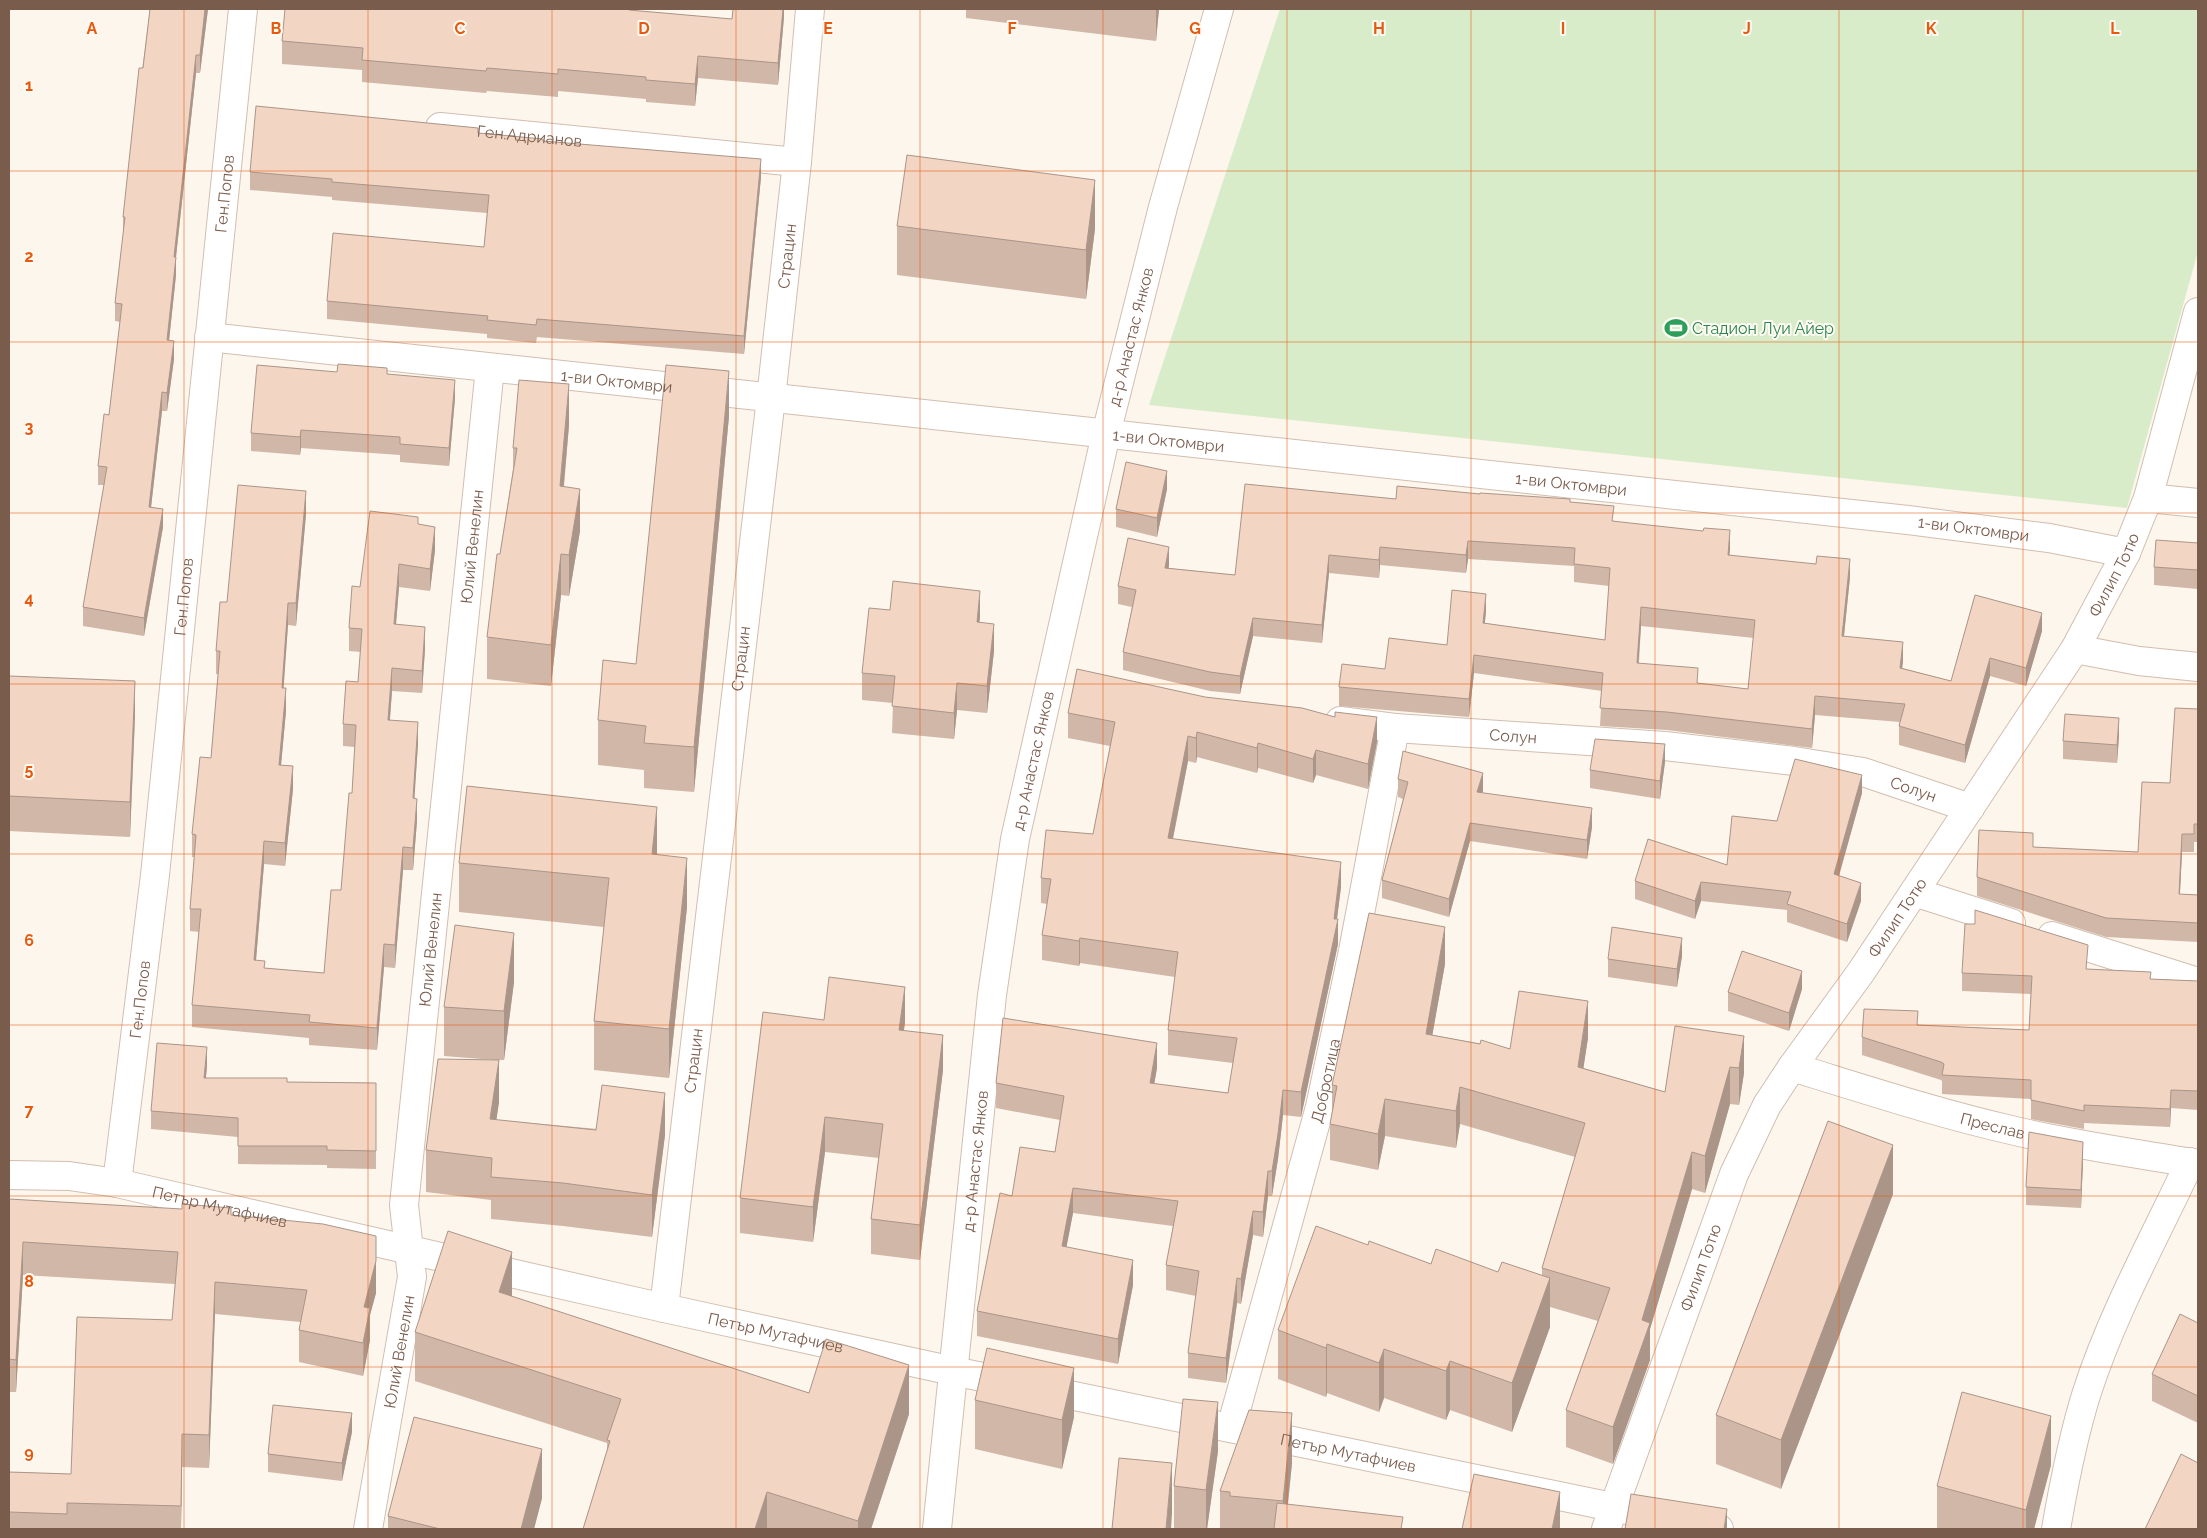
<svg xmlns="http://www.w3.org/2000/svg" width="2207" height="1538" font-family="Raleway,sans-serif">
<rect width="100%" height="100%" fill="#fdf6ec"/>
<path fill="#d8ecc9" d="M1280,9H2198V251L2127,508L1149,405Z"/>
<g fill="none" stroke-linecap="round" stroke-linejoin="round">
<defs>
<g id="minor">
<path id="s1" d="M440,127L797,162"/>
<path id="s2" d="M209,337L1908,520L2049,538L2126,553"/>
<path d="M2148,498L2198,503"/>
<path d="M2075,649L2139,661L2198,667"/>
<path id="s3" d="M1340,721L1395,728L1665,746L1794,761L1863,772L1970,808"/>
<path d="M1914,892L2011,923"/>
<path d="M2052,936L2198,982"/>
<path id="s4" d="M1792,1067C1864,1089 1937,1113 2011,1130C2073,1145 2135,1153 2198,1164"/>
<path id="s5" d="M9,1175L69,1176L117,1183L664,1308L953,1371L1719,1529"/>
<path id="s6" d="M117,1183L155,875L243,9"/>
<path id="s7" d="M664,1308L771,398L797,162L810,9"/>
<path id="s8" d="M1231,1428L1320,1107L1353,951L1395,728"/>
<path id="s9" d="M368,1529L412,1277L404,1205L490,368"/>
<path id="s10" d="M937,1529L992,995L1015,839L1106,434L1163,207L1219,9"/>
<path id="s11" d="M1606,1529L1734,1174L1767,1105L1792,1067L1861,972L2075,649L2126,553L2148,498L2198,312"/>
<path d="M2056,1529C2064,1483 2073,1436 2087,1392C2113,1312 2155,1237 2190,1162"/>
</g>
</defs>
<use href="#minor" stroke="#d1beb0" stroke-width="30"/>
<use href="#minor" stroke="#fff" stroke-width="28"/>
</g>
<path fill="#d1b7a8" fill-rule="evenodd" d="M150,9H208L200,73H196L176,257V275L169,341L174,359L167,411H162L151,507L163,527L144,636L83,626V607L104,485H98V466L109,415L120,322L115,321V303L123,235V217Z
M784,9V17L778,85L698,78L695,106L646,102V99L558,91V97L487,91L486,93L362,82V70L282,64V41L629,10L732,19Z
M966,9H1159L1156,41L966,18Z
M478,133L543,141L761,177L744,354L537,337L536,343L487,338V334L327,319V301L484,247L487,213L332,200V197L250,190V172Z
M897,226L1095,229L1086,299L897,275Z
M337,372L387,374L455,398L449,466L400,462V455L301,448L300,455L251,451V433Z
M729,416L694,792L644,788V770L598,765V720L636,664Z
M569,425L564,487L580,531L569,596L561,595L551,686L487,679V637L513,469V448Z
M1167,489L1157,537L1116,527V509Z
M1480,494L1570,502L1614,521L1730,549L1729,555L1850,577L1844,636L1903,661L1902,668L1951,681L1975,595L2042,631L2026,686L1990,676L1965,763L1899,745V726L1900,722L1815,715L1812,748L1667,730L1600,726L1602,691L1474,673L1469,717L1339,706V687L1447,645L1486,612L1484,623L1605,640L1609,586L1574,582V566L1468,559L1466,573L1380,565L1379,578L1329,573L1322,643L1253,636L1240,694L1210,691L1123,670V652L1132,607L1118,604V586L1169,566L1168,568L1235,575L1396,499ZM1641,626L1754,638L1748,689L1698,683L1639,663Z
M306,514L296,626L288,625L283,688L286,711L281,765L293,789L285,866L264,864L256,961L265,968L324,973L341,890L352,793L355,747L343,746V724L358,682L361,652L349,651V628L360,587L418,525L435,550L430,591L399,587L396,625L425,649L422,693L392,691L390,720L418,744L414,798L417,821L413,870H403L395,968L384,967L377,1050L309,1045V1038L192,1027V1005L199,932L190,931V909L194,857H192V834L211,758L218,674H216V651L227,602Z
M2198,543V589L2154,585V567Z
M890,610L980,617L979,622L994,651L987,713L957,710L954,739L892,733L893,703L862,700V673Z
M9,676L135,716L130,837L9,831Z
M2198,709V842H2194V852H2182L2180,894L2198,895V942L2106,937L1977,896V877L2033,847L2138,852L2170,783Z
M1068,713L1377,742L1368,789L1316,775L1313,783L1258,768L1257,773L1197,757L1196,763L1188,761L1173,839L1341,887L1337,919L1338,944L1301,1117L1283,1115L1278,1159L1272,1196H1268L1263,1237L1253,1235L1241,1304L1237,1303L1226,1383L1188,1378V1353L1196,1296L1166,1290V1265L1173,1226L1073,1213L1066,1247L1133,1285L1118,1364L977,1336V1311L1012,1196L1055,1152L1060,1120L996,1108V1083L1157,1068L1154,1084L1228,1093L1233,1063L1168,1055V1030L1175,977L1080,963L1079,966L1042,960V935L1047,904L1041,903V878L1093,834L1110,746L1068,738Z
M2119,736L2117,763L2063,759V741Z
M1665,762L1660,799L1590,788V770Z
M1398,779L1483,791L1482,793L1592,827L1587,859L1470,841L1449,917L1382,898V880L1403,799L1398,797Z
M1862,793L1839,876L1861,901L1847,942L1787,922V910L1701,901L1695,919L1635,899V881L1727,865L1777,821Z
M657,854L687,907L669,1078L594,1070V1021L604,927L459,912V863Z
M1682,956L1677,987L1608,977V959Z
M1445,964L1432,1035L1510,1049L1588,1038L1583,1068L1665,1092L1744,1036V1073L1739,1105L1730,1104L1705,1193L1692,1189L1650,1329V1360L1613,1464L1566,1447V1410L1598,1321L1550,1307V1327L1512,1432L1450,1410L1446,1420L1384,1398L1379,1412L1327,1393L1326,1397L1278,1379V1330L1368,1245L1431,1264L1498,1272L1542,1275V1268L1575,1157L1460,1124L1456,1148L1385,1136L1378,1170L1330,1160V1124L1332,1112V1085Z
M2087,969L2151,979L2198,981V1110L2171,1108L2170,1127L2084,1123V1129L2031,1119V1099L1942,1094V1081L1941,1080L1862,1055V1037L1918,1025L2029,1030L2031,994L1962,991V973Z
M514,982L504,1060H499V1102L496,1120L665,1135L652,1237L563,1226L491,1219V1200L426,1192V1150L494,1060L444,1056V1007Z
M1802,989L1789,1031L1728,1011V992Z
M824,1020L905,1022L904,1030L943,1070L920,1260L871,1254V1219L879,1158L825,1152L813,1242L740,1233V1198Z
M207,1066L206,1078L287,1082L376,1083V1169L327,1168V1165L238,1164V1137L151,1129V1111Z
M2083,1161L2081,1208L2026,1205V1187Z
M1893,1194L1781,1489L1716,1464V1415Z
M9,1199L231,1215L376,1293L370,1315V1340L363,1376L299,1362V1330L301,1322L215,1314L209,1468L182,1467L181,1529H9V1472L71,1474L172,1320L175,1284L23,1275L16,1392H9Z
M512,1297L809,1393L909,1414L871,1529H583L607,1450V1443L415,1381V1332Z
M2198,1323V1423L2152,1401V1374Z
M975,1400L1074,1417L1062,1469L975,1449Z
M352,1432L342,1481L268,1472V1454Z
M1218,1451L1207,1529H1174V1486Z
M1292,1463L1288,1505L1403,1529H1220V1491Z
M2051,1465L2034,1529H1937V1486Z
M542,1498L534,1529H388V1516Z"/>
<path fill="#aa9588" d="M205,9H208L200,73V55Z
M783,9H784V17L778,85V63Z
M1156,9H1159L1156,41Z
M196,55V73L174,275V257Z
M698,56V78L695,106V84Z
M761,159V177L744,354V336Z
M1095,180V229L1086,299V250Z
M176,257V275L167,359V340Z
M174,341V359L167,411V393Z
M729,371V416L694,792V747Z
M455,380V398L449,466V448Z
M569,384V425L560,527V486Z
M162,392V411L149,525V507Z
M301,430V448L300,455V437Z
M1167,471V489L1157,537V518Z
M580,489V531L569,596V555Z
M306,491V514L296,626V603Z
M163,509V527L144,636V618Z
M435,527V550L430,591V569Z
M1730,530V549L1728,573V555Z
M1468,541V559L1466,573V555Z
M1169,547V566L1165,586V568Z
M1380,547V565L1379,578V560Z
M561,554V595L551,686V645Z
M1329,555V573L1322,643V625Z
M1850,559V577L1842,654V636Z
M399,564V587L394,647V624Z
M980,591V617L977,649V622Z
M1486,594V612L1483,641V623Z
M288,603V625L282,711V688Z
M1641,607V626L1637,681V663Z
M2042,613V631L2026,686V668Z
M1253,618V636L1240,694V676Z
M994,624V651L987,713V686Z
M425,627V649L422,693V671Z
M1903,642V661L1900,686V668Z
M1474,655V673L1469,717V699Z
M1990,658V676L1965,763V745Z
M392,668V691L388,742V720Z
M135,681V716L130,837V802Z
M957,683V710L954,739V713Z
M286,688V711L279,787V765Z
M1815,696V715L1812,748V729Z
M1377,717V742L1368,789V764Z
M2119,718V736L2117,763V745Z
M418,722V744L413,821V798Z
M1197,732V757L1196,763V738Z
M1188,736V761L1168,863V838Z
M1258,743V768L1257,773V748Z
M1665,744V762L1660,799V781Z
M1316,750V775L1313,783V759Z
M293,766V789L285,866V843Z
M1483,773V791L1477,810V792Z
M1862,775V793L1834,893V874Z
M417,799V821L413,870V848Z
M657,807V856L652,854Z
M1592,808V827L1587,859V840Z
M1470,823V841L1449,917V899Z
M2182,834V852L2179,912V894Z
M264,841V864L254,983V960Z
M403,847V870L395,968V945Z
M687,858V907L669,1078V1029Z
M1341,862V887L1335,934L1338,919V944L1301,1117V1092L1334,919Z
M1701,882V901L1695,919V901Z
M1861,883V901L1847,942V924Z
M1445,927V964L1426,1071V1034Z
M514,933V982L504,1060V1011Z
M1080,938V963L1079,966V941Z
M1682,938V956L1677,987V969Z
M384,944V967L377,1050V1028Z
M1802,971V989L1789,1031V1013Z
M905,987V1022L899,1065V1030Z
M1588,1001V1038L1578,1104V1067Z
M943,1035V1070L920,1260V1225Z
M1744,1036V1073L1739,1105V1068Z
M1157,1043V1068L1150,1108V1083Z
M207,1047V1066L204,1096V1078Z
M499,1060V1102L491,1158L490,1119Z
M1730,1067V1104L1705,1193V1156Z
M1460,1087V1124L1456,1148V1111Z
M1283,1090V1115L1278,1159L1272,1196V1171Z
M2171,1090V1108L2170,1127V1109Z
M665,1093V1135L652,1237V1195Z
M1385,1099V1136L1378,1170V1134Z
M825,1117V1152L813,1242V1207Z
M2083,1142V1161L2081,1208V1190Z
M1893,1145V1194L1781,1489V1440Z
M1692,1152V1189L1650,1329V1360L1613,1464V1427L1642,1320Z
M1268,1171V1196L1263,1237V1212Z
M1073,1188V1213L1062,1271V1246Z
M1253,1211V1235L1241,1304V1279Z
M376,1236V1293L370,1315V1340L363,1376L364,1307Z
M23,1242V1275L16,1392V1360Z
M512,1252V1301L499,1292Z
M1133,1260V1285L1118,1364V1339Z
M1237,1278V1303L1226,1383V1358Z
M1550,1278V1327L1512,1432V1383Z
M215,1282V1314L209,1468V1435Z
M1327,1344V1393L1326,1397V1348Z
M1384,1349V1398L1379,1412V1363Z
M1450,1361V1410L1446,1420V1371Z
M909,1365V1414L871,1529H858V1521Z
M1074,1368V1417L1062,1469V1420Z
M1218,1402V1451L1207,1529H1206V1490Z
M352,1413V1432L342,1481V1463Z
M1292,1413V1463L1285,1529H1283V1501Z
M2051,1416V1465L2034,1529H2026V1510Z
M182,1434V1467L181,1529V1506Z
M542,1449V1498L534,1529H521Z
M1172,1463V1513L1171,1529H1166Z
M767,1492V1529H755Z
M1560,1492V1529H1552Z
M1727,1509V1529H1724Z"/>
<path fill="#f3d5c3" stroke="#aa9588" fill-rule="evenodd" d="M150,9H205L200,55H196L174,257H176L167,340L174,341L167,393L162,392L149,507L163,509L144,618L83,607L107,467L98,466L104,414L109,415L122,304L115,303L125,217H123L139,68H143Z
M285,9H629V10L732,19L733,9H783L778,63L698,56L695,84L646,80V77L558,69V74L487,68L486,71L362,60L363,48L282,41Z
M256,106L478,128V133L543,139V141L761,159L744,336L537,319L536,325L487,320L488,316L327,301L333,233L484,247L489,195L332,182V179L250,172Z
M907,155L1095,180L1086,250L897,226Z
M338,364L387,368V374L455,380L449,448L400,444V437L301,430L300,437L251,433L257,365L337,372Z
M666,365L729,371L694,747L644,743L646,726L598,720L603,660L636,664Z
M519,380L569,384L560,486L580,489L569,555L561,554L551,645L487,637L497,554H500L517,448H513Z
M1126,462L1167,471L1157,518L1116,509Z
M1245,484L1396,499L1397,486L1480,494V493L1570,499V502L1614,506L1612,521L1703,531L1704,528L1730,530L1728,555L1816,564L1817,556L1850,559L1842,636L1903,642L1900,668L1951,681L1975,595L2042,613L2026,668L1990,658L1965,745L1899,726L1905,704L1815,696L1812,729L1667,712L1600,708L1603,673L1474,655L1469,699L1339,687L1342,664L1385,669L1389,638L1447,645L1452,590L1486,594L1483,623L1605,640L1610,568L1574,564L1575,548L1468,541L1466,555L1380,547L1379,560L1329,555L1322,625L1253,618L1240,676L1210,672L1123,652L1136,590L1118,586L1128,538L1169,547L1165,568L1235,575ZM1641,607L1755,620L1748,689L1697,683L1698,668L1637,663Z
M238,485L306,491L296,603H288L282,688H286L279,765L293,766L285,843L264,841L254,960L265,961L264,968L324,973L331,890H341L349,793H352L356,725L343,724L346,681L358,682L362,629L349,628L352,586L360,587L370,511L418,517V524L435,527L430,569L399,564L394,624L425,627L422,671L392,668L388,720L418,722L413,798L417,799L413,848L403,847L395,945L384,944L377,1028L309,1022L310,1015L192,1005L201,909H190L196,835L192,834L200,757L211,758L220,651H216L220,602H227Z
M2156,540L2198,543V570L2154,567Z
M893,581L980,591L977,622L994,624L987,686L957,683L954,713L892,706L895,676L862,673L869,608L890,610Z
M1077,669L1205,697L1302,708L1335,717V712L1377,717L1368,764L1316,750L1313,759L1258,743L1257,748L1197,732L1196,738L1188,736L1168,838L1341,862L1334,919H1338L1301,1092L1283,1090L1278,1134L1272,1171H1268L1263,1212L1253,1211L1241,1279L1237,1278L1226,1358L1188,1353L1199,1271L1166,1265L1178,1201L1073,1188L1062,1246L1133,1260L1118,1339L977,1311L1000,1193L1012,1196L1020,1147L1055,1152L1064,1096L996,1083L1003,1018L1157,1043L1150,1083L1228,1093L1237,1038L1168,1030L1178,952L1080,938L1079,941L1042,935L1051,879L1041,878L1046,830L1093,834L1115,722L1068,713Z
M9,676L135,681L130,802L9,796Z
M2175,708L2198,709V824H2194V834H2182L2179,894L2198,895V923L2106,918L1977,877L1979,830L2033,833V847L2138,852L2142,782L2170,783Z
M2065,714L2119,718L2117,745L2063,741Z
M1595,739L1665,744L1660,781L1590,770Z
M1403,751L1483,773L1477,792L1592,808L1587,840L1470,823L1449,899L1382,880L1408,782L1398,779Z
M1795,759L1862,775L1834,874L1861,883L1847,924L1787,904L1791,892L1701,882L1695,901L1635,881L1648,839L1727,865L1732,816L1777,821Z
M467,786L657,807L652,854L687,858L669,1029L594,1021L609,878L459,863Z
M1975,910L2088,945L2086,969L2151,972L2150,979L2198,981V1091L2171,1090L2170,1109L2084,1105V1111L2031,1100V1080L1942,1075L1944,1064L1941,1062L1862,1037L1864,1009L1918,1011L1917,1025L2029,1030L2032,976L1962,973L1965,924H1975Z
M1369,913L1445,927L1426,1034L1480,1044L1481,1040L1510,1049L1519,991L1588,1001L1578,1067L1665,1092L1675,1026L1744,1036L1739,1068L1730,1067L1705,1156L1692,1152L1642,1320L1650,1323L1613,1427L1566,1410L1610,1288L1542,1268L1585,1123L1460,1087L1456,1111L1385,1099L1378,1134L1330,1124L1337,1086L1332,1085Z
M455,925L514,933L504,1011L444,1007Z
M1612,927L1682,938L1677,969L1608,959Z
M1742,951L1802,971L1789,1013L1728,992Z
M829,977L905,987L899,1030L943,1035L920,1225L871,1219L883,1124L825,1117L813,1207L740,1198L763,1012L824,1020Z
M157,1043L207,1047L204,1078H287V1082L376,1083V1151L327,1150V1146H238V1118L151,1111Z
M438,1059L499,1060L490,1119L596,1130L602,1085L665,1093L652,1195L563,1183L491,1177L492,1158L426,1150Z
M1828,1121L1893,1145L1781,1440L1716,1415Z
M2029,1132L2083,1142L2081,1190L2026,1187Z
M9,1199L182,1209V1204L231,1208V1215L323,1224L376,1236V1261L364,1307L370,1308L363,1343L299,1330L307,1290L215,1282L209,1435L182,1434L181,1506L67,1503V1514L9,1512V1472L71,1474L77,1317L172,1320L178,1252L23,1242L16,1360L9,1359Z
M1316,1226L1368,1245L1369,1241L1431,1264L1436,1249L1498,1272L1502,1262L1550,1278L1512,1383L1450,1361L1446,1371L1384,1349L1379,1363L1327,1344L1326,1348L1278,1330Z
M448,1231L512,1252L499,1292L809,1393L826,1339L909,1365L858,1521L767,1492L755,1529H583L610,1441L607,1440L621,1399L415,1332Z
M2180,1314L2198,1323V1396L2152,1374Z
M987,1348L1074,1368L1062,1420L975,1400Z
M1962,1392L2051,1416L2026,1510L1937,1486Z
M1183,1399L1218,1402L1206,1490L1174,1486Z
M273,1405L352,1413L342,1463L268,1454Z
M1249,1410L1292,1413L1283,1501L1230,1496V1492L1220,1491Z
M414,1417L542,1449L521,1529H440L388,1516Z
M2181,1454L2198,1463V1529H2145Z
M1119,1458L1172,1463L1166,1529H1112Z
M1474,1474L1560,1492L1552,1529H1462Z
M1631,1494L1727,1509L1724,1529H1625Z
M1277,1503L1403,1517L1401,1529H1274Z"/>
<path fill="none" stroke="#e8590c" stroke-width="1" stroke-opacity="0.55" d="M184,9V1529M368,9V1529M552,9V1529M736,9V1529M920,9V1529M1103,9V1529M1287,9V1529M1471,9V1529M1655,9V1529M1839,9V1529M2023,9V1529M9,171H2198M9,342H2198M9,513H2198M9,684H2198M9,854H2198M9,1025H2198M9,1196H2198M9,1367H2198"/>
<defs>
<symbol id="stadium-bare" viewBox="-9 -9 18 18"><path d="M0-5a6.5 5 0 1 0 0 10a6.5 5 0 1 0 0-10ZM-3.5-1.8h7v3.6h-7Z" fill="#2e9e5b" stroke="#fffaf3" stroke-width="2.5" paint-order="stroke"/></symbol>
</defs>
<g fill-rule="evenodd">
<use href="#stadium-bare" x="1660" y="312" width="32" height="32"/>
</g>
<g text-anchor="middle" dominant-baseline="central" stroke-width="4" stroke-linejoin="round" paint-order="stroke">
<g font-size="16" fill="#7a5c4d" stroke="#fffaf3">
<text stroke="none"><textPath href="#s1" startOffset="90">Ген.Адрианов</textPath></text>
<text stroke="none"><textPath href="#s6" startOffset="995">Ген.Попов</textPath></text>
<text stroke="none"><textPath href="#s7" startOffset="1059">Страцин</textPath></text>
<text stroke="none"><textPath href="#s10" startOffset="1210">д-р Анастас Янков</textPath></text>
<text stroke="none"><textPath href="#s2" startOffset="410">1-ви Октомври</textPath></text>
<text stroke="none"><textPath href="#s2" startOffset="965">1-ви Октомври</textPath></text>
<text stroke="none"><textPath href="#s2" startOffset="1370">1-ви Октомври</textPath></text>
<text stroke="none"><textPath href="#s2" startOffset="1775">1-ви Октомври</textPath></text>
<text stroke="none"><textPath href="#s9" startOffset="990">Юлий Венелин</textPath></text>
<text stroke="none"><textPath href="#s11" startOffset="1088">Филип Тотю</textPath></text>
<text stroke="none"><textPath href="#s6" startOffset="590">Ген.Попов</textPath></text>
<text stroke="none"><textPath href="#s7" startOffset="654">Страцин</textPath></text>
<text stroke="none"><textPath href="#s3" startOffset="174">Солун</textPath></text>
<text stroke="none"><textPath href="#s10" startOffset="775">д-р Анастас Янков</textPath></text>
<text stroke="none"><textPath href="#s3" startOffset="579">Солун</textPath></text>
<text stroke="none"><textPath href="#s11" startOffset="682">Филип Тотю</textPath></text>
<text stroke="none"><textPath href="#s9" startOffset="585">Юлий Венелин</textPath></text>
<text stroke="none"><textPath href="#s6" startOffset="185">Ген.Попов</textPath></text>
<text stroke="none"><textPath href="#s7" startOffset="249">Страцин</textPath></text>
<text stroke="none"><textPath href="#s8" startOffset="360">Добротица</textPath></text>
<text stroke="none"><textPath href="#s4" startOffset="209">Преслав</textPath></text>
<text stroke="none"><textPath href="#s10" startOffset="370">д-р Анастас Янков</textPath></text>
<text stroke="none"><textPath href="#s5" startOffset="214">Петър Мутафчиев</textPath></text>
<text stroke="none"><textPath href="#s11" startOffset="278">Филип Тотю</textPath></text>
<text stroke="none"><textPath href="#s5" startOffset="784">Петър Мутафчиев</textPath></text>
<text stroke="none"><textPath href="#s9" startOffset="180">Юлий Венелин</textPath></text>
<text stroke="none"><textPath href="#s5" startOffset="1369">Петър Мутафчиев</textPath></text>
</g>
<g font-size="16" fill="#27864d" stroke="#fffaf3" text-anchor="start">
<text x="1692" y="328">Стадион Луи Айер</text>
</g>
</g>
<g font-size="16" text-anchor="middle" font-weight="bold" fill="#e8590c" stroke="#fffaf3" stroke-width="4" stroke-linejoin="round" paint-order="stroke">
<text x="92" y="34">A</text>
<text x="276" y="34">B</text>
<text x="460" y="34">C</text>
<text x="644" y="34">D</text>
<text x="828" y="34">E</text>
<text x="1012" y="34">F</text>
<text x="1195" y="34">G</text>
<text x="1379" y="34">H</text>
<text x="1563" y="34">I</text>
<text x="1747" y="34">J</text>
<text x="1931" y="34">K</text>
<text x="2115" y="34">L</text>
<text x="29" y="91">1</text>
<text x="29" y="262">2</text>
<text x="29" y="433">3</text>
<text x="29" y="604">4</text>
<text x="29" y="775">5</text>
<text x="29" y="946">6</text>
<text x="29" y="1116">7</text>
<text x="29" y="1287">8</text>
<text x="29" y="1458">9</text>
</g>
<rect width="2207" height="1538" fill="none" stroke="#7a5c4d" stroke-width="20"/>
</svg>
